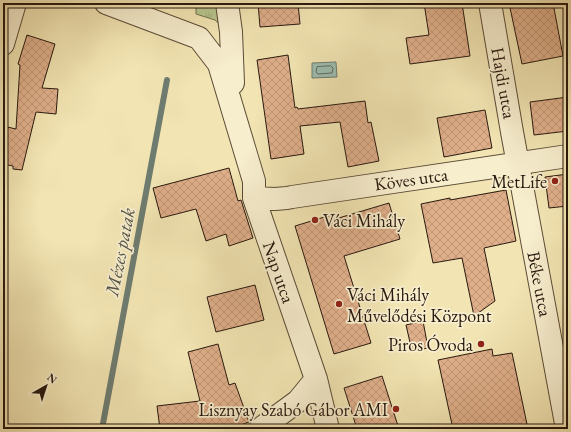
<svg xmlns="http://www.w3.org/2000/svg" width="571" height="432" font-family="'EB Garamond',serif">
<defs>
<pattern id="grass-tufts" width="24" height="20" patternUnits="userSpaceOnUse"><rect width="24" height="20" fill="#b8c58e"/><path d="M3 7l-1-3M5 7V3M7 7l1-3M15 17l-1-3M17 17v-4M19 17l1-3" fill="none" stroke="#9ea879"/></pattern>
<pattern id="building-cross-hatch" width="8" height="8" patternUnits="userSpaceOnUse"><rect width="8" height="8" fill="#dfaf8a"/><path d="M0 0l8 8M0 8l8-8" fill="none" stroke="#bf9676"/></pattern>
</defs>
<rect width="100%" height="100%" fill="#f2e5b3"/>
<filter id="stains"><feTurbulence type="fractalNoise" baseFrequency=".005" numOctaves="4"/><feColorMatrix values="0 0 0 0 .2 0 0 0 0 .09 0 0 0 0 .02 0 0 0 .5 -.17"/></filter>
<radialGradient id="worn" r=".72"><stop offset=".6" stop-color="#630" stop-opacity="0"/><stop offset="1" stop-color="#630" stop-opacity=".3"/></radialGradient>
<path fill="url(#grass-tufts)" stroke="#706e4e" d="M196,3H220L224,28L215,20L196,14Z"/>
<path fill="#9cbeb2" stroke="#6e7c70" d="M336,62L337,77L312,78V63Z"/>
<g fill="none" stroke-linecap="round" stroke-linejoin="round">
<path stroke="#626b60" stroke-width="1" d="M331,66L333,68L332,73L318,74L316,72L317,67Z"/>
<path stroke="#6e7c70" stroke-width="6" d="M102,429L167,80"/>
</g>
<path fill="url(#building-cross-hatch)" stroke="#29180e" d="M258,3H298L300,24L260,27Z
M424,3H462L470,56L410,64L406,38L429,35Z
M509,3H553L563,56L522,64Z
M27,35L55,44L42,88L58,89L56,114L36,112L22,170L13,169V166L3,164V126L16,129L20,65L18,64Z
M288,55L295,108L297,107L298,109L365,101L368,123L371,122L379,161L348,167L340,122L300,126L304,154L271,159L257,60Z
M568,97V131L534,135L530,102Z
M485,110L492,148L444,157L437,118Z
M229,168L238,201L241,200L253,238L229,246L226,234L206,241L196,209L161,218L153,188Z
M568,174V206L549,208L545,177Z
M506,190L516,241L484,248L495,301L474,316L462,258L433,263L421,204L450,198V200Z
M389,203L400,239L344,256L371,343L334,354L295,226L331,215L332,220Z
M255,285L264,320L216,332L207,297Z
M423,321L428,348L412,351L406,325Z
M218,344L229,385L235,383L249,422L230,429H160L157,406L200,401L188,352Z
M492,349L493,356L512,353L528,429H453L438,360Z
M382,376L399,429H357L344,388Z"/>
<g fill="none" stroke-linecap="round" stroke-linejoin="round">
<defs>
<path id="minor" d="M106,3L199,38L219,64L254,181V198L316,379L328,429
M227,3L231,32L233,83
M490,3L512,132L567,429
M3,44L15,3
M254,198L275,199L287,198L292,197L568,156
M260,429L298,401L316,379"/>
</defs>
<use href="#minor" stroke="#5b4b37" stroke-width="24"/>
<use href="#minor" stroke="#f7eece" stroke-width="22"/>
</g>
<g fill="#8f2418" stroke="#f7eece" stroke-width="1.5">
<circle cx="555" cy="181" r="4"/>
<circle cx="315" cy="220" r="4"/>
<circle cx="339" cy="304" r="4"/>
<circle cx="481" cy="344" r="4"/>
<circle cx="396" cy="409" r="4"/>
</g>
<g text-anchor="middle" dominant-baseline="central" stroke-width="3.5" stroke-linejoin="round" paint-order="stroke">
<g font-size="18" fill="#29180e" stroke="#f7eece">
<text transform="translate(504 83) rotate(80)">Hajdi utca</text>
<text transform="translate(411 179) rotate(-8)">Köves utca</text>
<text transform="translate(279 272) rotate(71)">Nap utca</text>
<text transform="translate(540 284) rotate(79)">Béke utca</text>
</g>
<g font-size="18" fill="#29180e" stroke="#f7eece" text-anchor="end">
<text x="547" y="181">MetLife</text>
<text x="323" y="220" text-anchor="start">Váci Mihály</text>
<text x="347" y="294" text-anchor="start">Váci Mihály<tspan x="347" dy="21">Művelődési Központ</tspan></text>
<text x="473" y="344">Piros Óvoda</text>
<text x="388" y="409">Lisznyay Szabó Gábor AMI</text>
</g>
<g font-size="19" font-style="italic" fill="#515247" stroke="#f7eece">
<text transform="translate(120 252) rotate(-79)">Mézes patak</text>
</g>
</g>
<rect width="571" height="432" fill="none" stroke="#f2e5b3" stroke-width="16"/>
<rect x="4" y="4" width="563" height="424" fill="none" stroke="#29180e" stroke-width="2"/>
<rect x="8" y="8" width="555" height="416" fill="none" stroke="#29180e"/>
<g transform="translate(46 386) rotate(39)" stroke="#f7eece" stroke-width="3" paint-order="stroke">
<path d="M0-3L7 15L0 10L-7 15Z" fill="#29180e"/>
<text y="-6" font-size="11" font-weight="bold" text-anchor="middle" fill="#29180e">N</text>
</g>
<rect width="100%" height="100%" filter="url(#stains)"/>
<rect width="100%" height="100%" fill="url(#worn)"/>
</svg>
